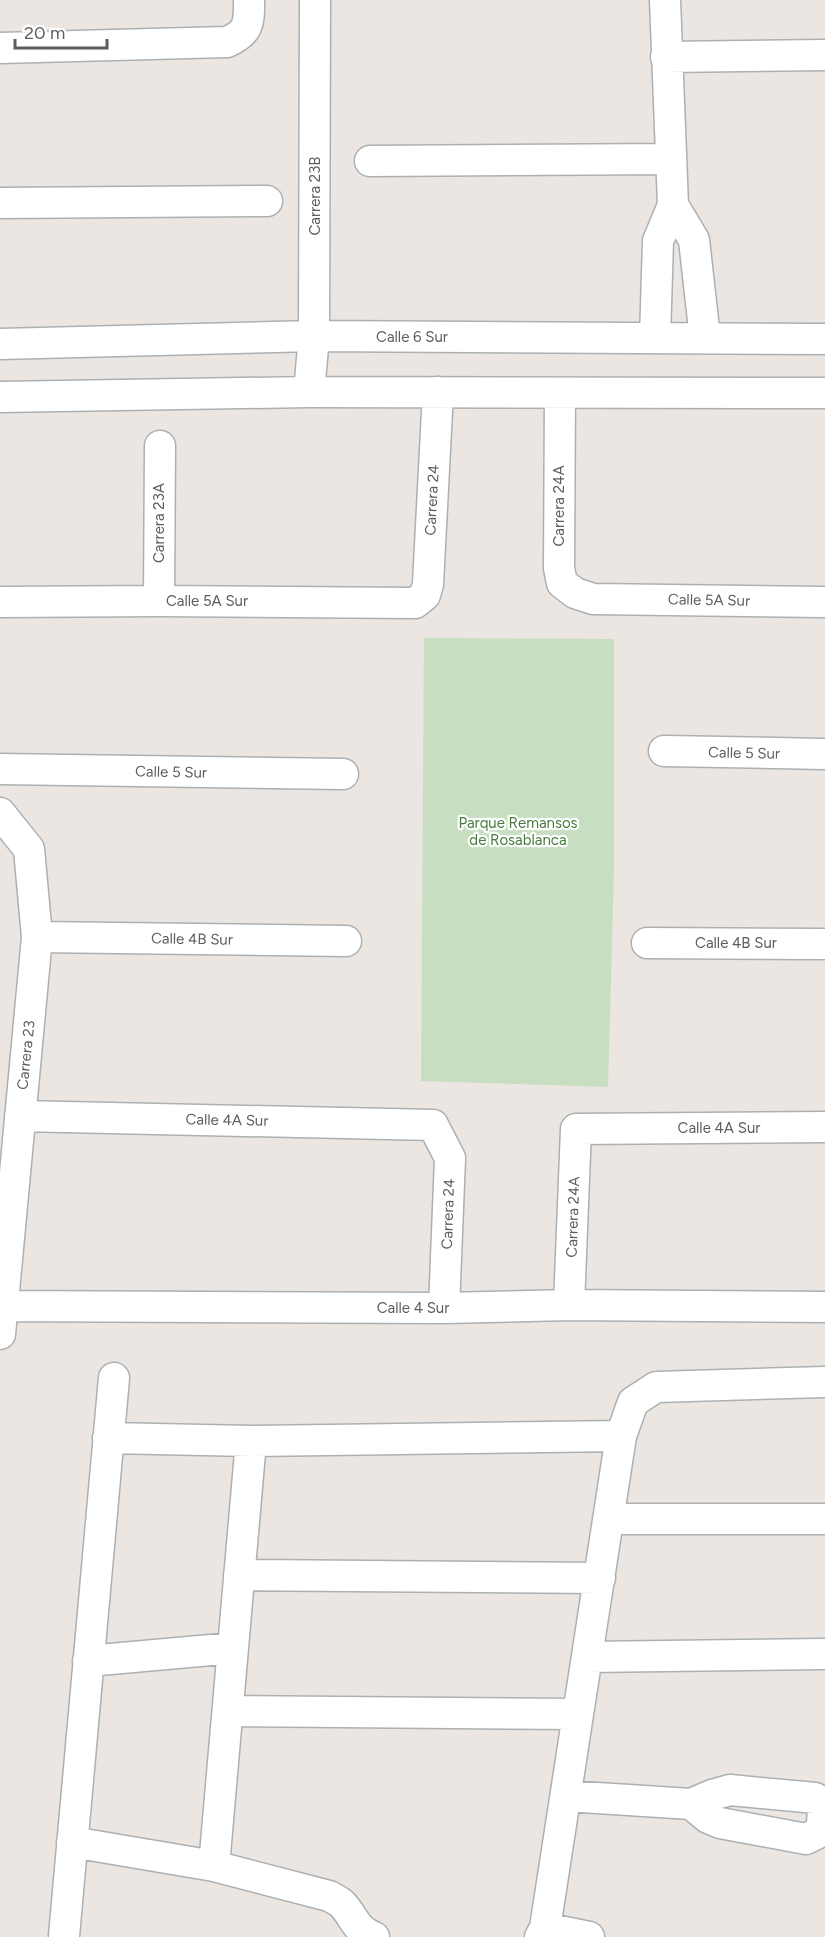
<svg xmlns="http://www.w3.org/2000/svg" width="825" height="1937" font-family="Figtree,sans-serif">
<rect width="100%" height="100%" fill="#ebe6e1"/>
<path fill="#c7dfc0" d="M424,638L614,639V872L608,1087L421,1081Z"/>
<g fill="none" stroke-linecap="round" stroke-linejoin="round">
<defs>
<path id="street" d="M0,48L227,42C250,32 249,22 249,0
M666,57L825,55
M370,161L671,159
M0,203L267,201
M673,205L694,240L705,338
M655,338L658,241L673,205L665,0
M0,344L314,336L825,339
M309,392L314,336L315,0
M560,393L559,568L562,583L575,593L593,599L825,602
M0,397L309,392L825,393
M159,601L160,446
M0,602L159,601L415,603L425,595L428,584L438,392
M664,751L825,754
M0,769L343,774
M0,813L29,849L37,937L0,1334
M37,937L346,941
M647,943L825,944
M20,1116L433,1125L450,1158L444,1308
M569,1305L576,1129L825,1127
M2,1306L444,1308L569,1305L825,1307
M108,1438L251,1441L621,1436
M608,1519H825
M239,1575L600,1578
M587,1657L825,1654
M88,1661L233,1648
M228,1711L578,1714
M566,1796L691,1804L712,1795L730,1790L815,1798L823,1806L822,1825L818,1833L806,1839L720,1823L708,1818L691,1804
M72,1842L214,1866L329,1896C333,1898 339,1901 342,1904C354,1916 355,1930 374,1937
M214,1866L251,1441
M545,1928L589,1937
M64,1936L114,1378
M540,1937L545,1928L621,1436L633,1402L656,1387L825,1382"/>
</defs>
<use href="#street" stroke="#adb0b2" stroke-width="33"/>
<use href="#street" stroke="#fff" stroke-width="30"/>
</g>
<g text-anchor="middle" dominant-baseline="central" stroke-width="4.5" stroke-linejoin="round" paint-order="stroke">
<g font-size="15" fill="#5a5e60" stroke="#fff">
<text transform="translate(315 196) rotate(-90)">Carrera 23B</text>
<text x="412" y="337">Calle 6 Sur</text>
<text transform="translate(432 500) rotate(-87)">Carrera 24</text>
<text transform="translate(559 506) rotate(-90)">Carrera 24A</text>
<text transform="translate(159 523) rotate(-90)">Carrera 23A</text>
<text transform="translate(709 600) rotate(1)">Calle 5A Sur</text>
<text x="207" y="601">Calle 5A Sur</text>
<text transform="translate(744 753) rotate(1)">Calle 5 Sur</text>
<text transform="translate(171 772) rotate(1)">Calle 5 Sur</text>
<text transform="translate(192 939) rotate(1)">Calle 4B Sur</text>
<text x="736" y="943">Calle 4B Sur</text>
<text transform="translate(26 1055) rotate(-84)">Carrera 23</text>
<text transform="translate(227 1120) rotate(1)">Calle 4A Sur</text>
<text x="719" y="1128">Calle 4A Sur</text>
<text transform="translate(448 1214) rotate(-88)">Carrera 24</text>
<text transform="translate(573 1217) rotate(-88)">Carrera 24A</text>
<text x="413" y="1308">Calle 4 Sur</text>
</g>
<g font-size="15" fill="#497b3e" stroke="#fff">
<text x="518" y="823">Parque Remansos<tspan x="518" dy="17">de Rosablanca</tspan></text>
</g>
</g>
<path d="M15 39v9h92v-9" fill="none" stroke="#5a5e60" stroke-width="3"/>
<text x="24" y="39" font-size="18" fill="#5a5e60" stroke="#ffffff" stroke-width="4.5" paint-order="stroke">20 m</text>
</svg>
